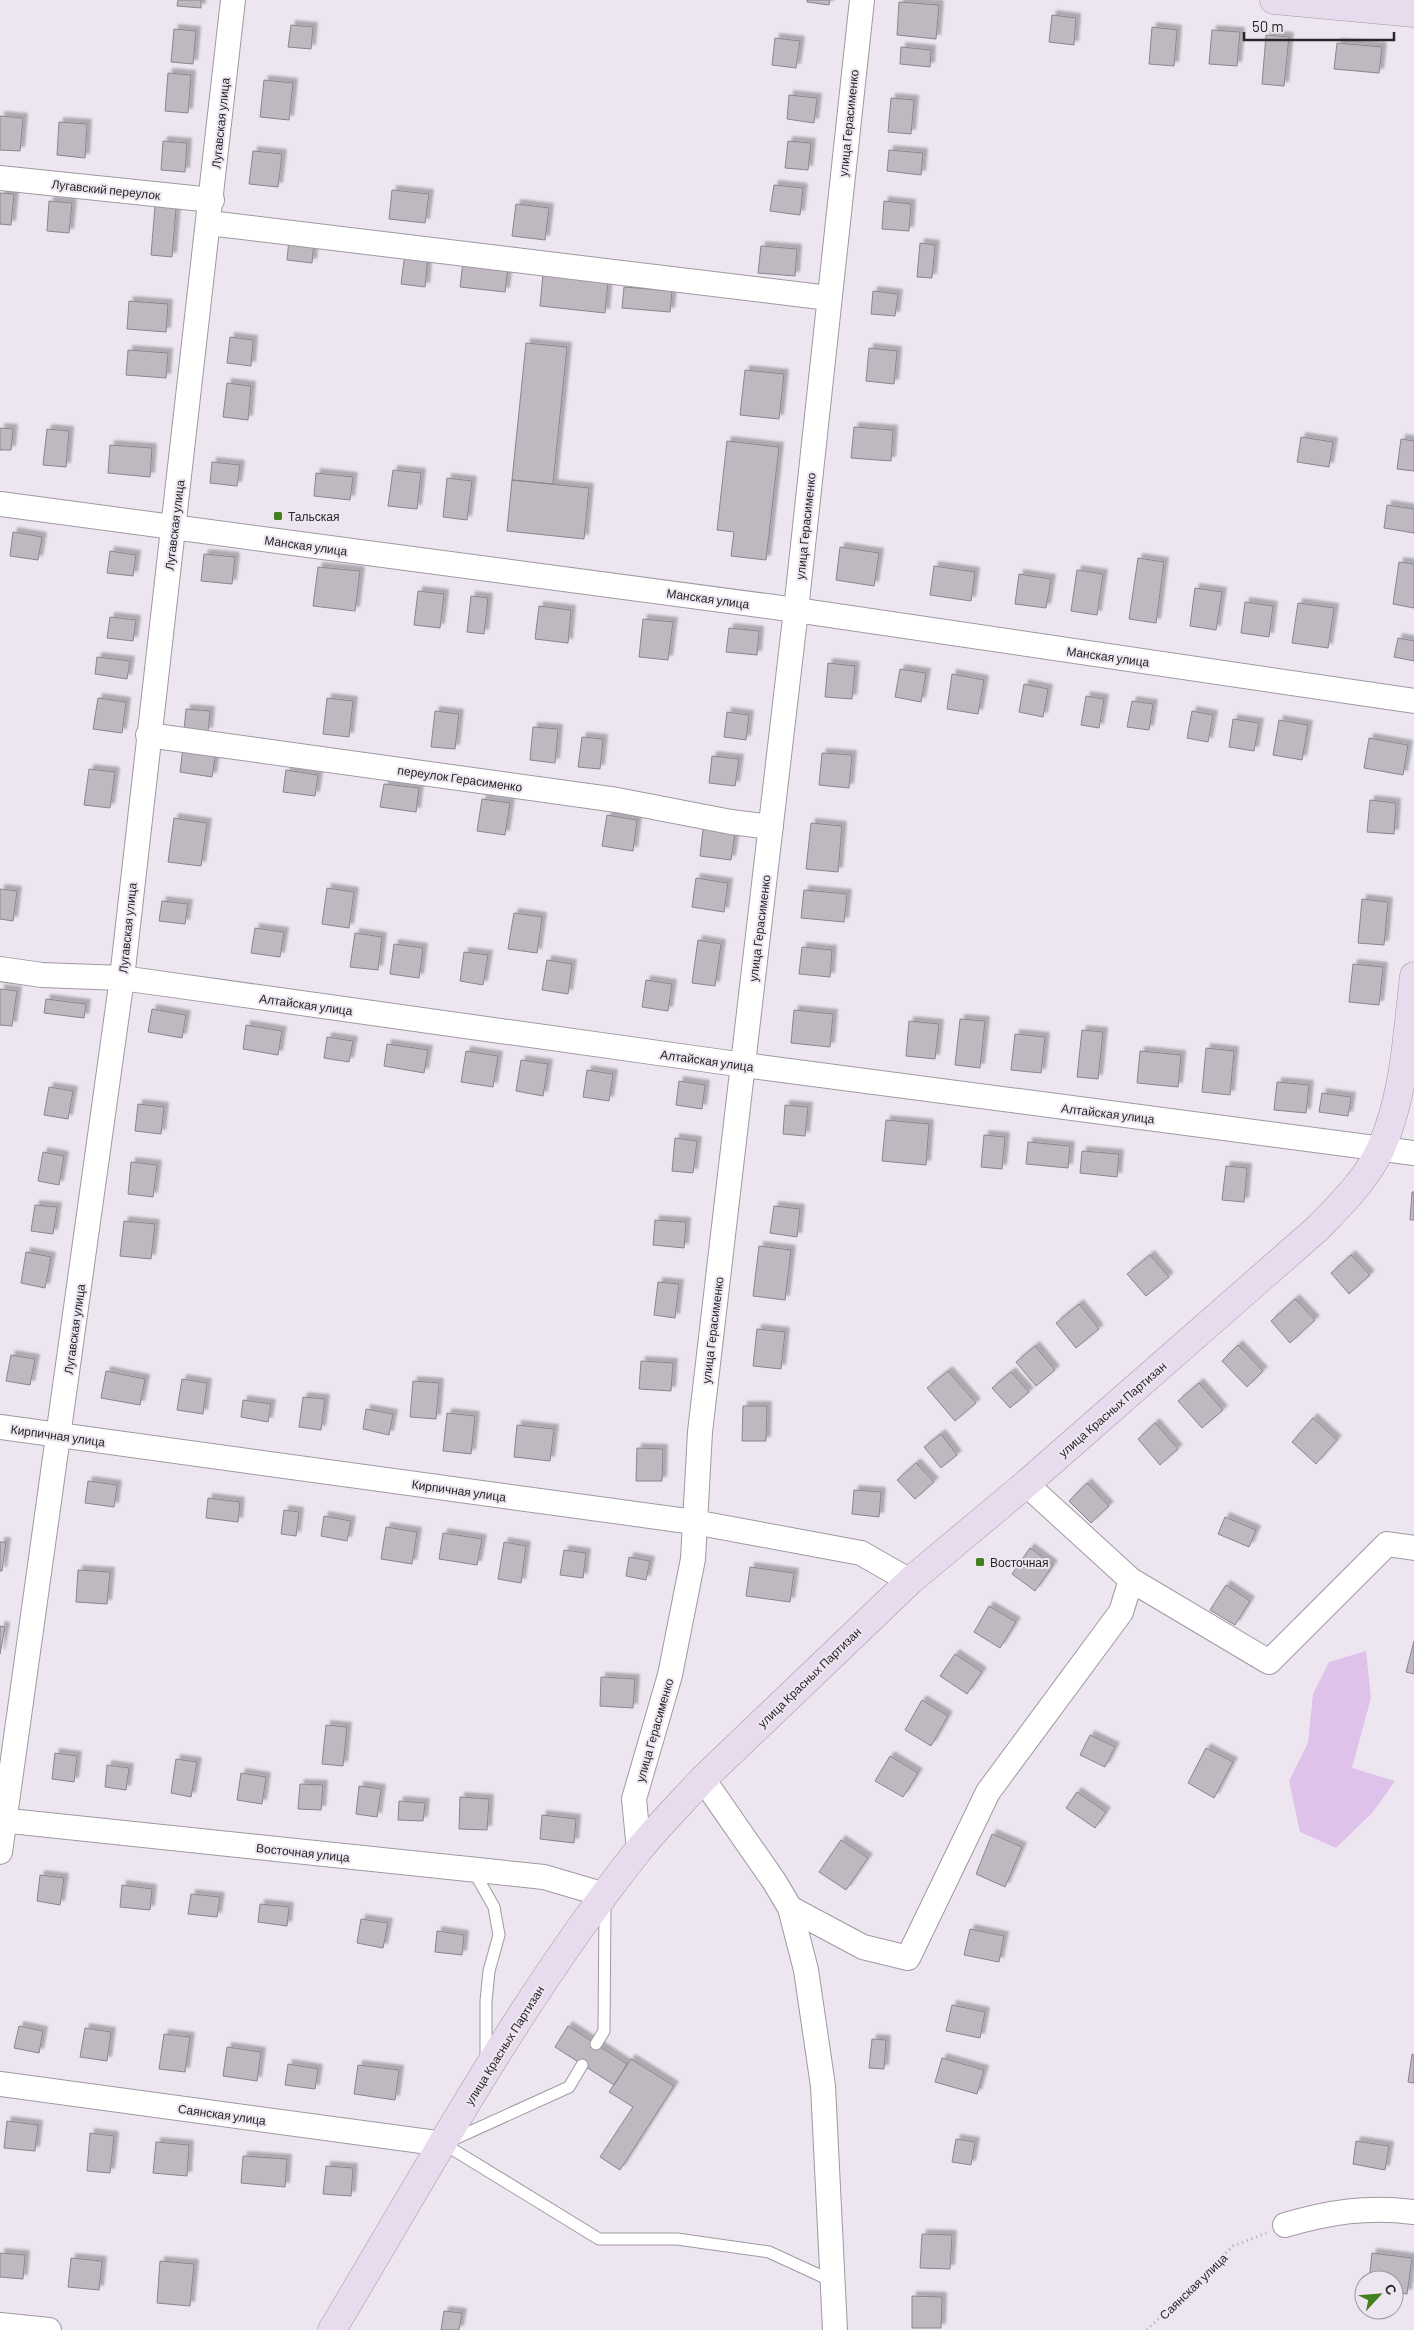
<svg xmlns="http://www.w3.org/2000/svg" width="1414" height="2330" font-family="Barlow,sans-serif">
<defs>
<filter id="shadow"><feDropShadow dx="4.5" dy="-4.5" stdDeviation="1" flood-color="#0004"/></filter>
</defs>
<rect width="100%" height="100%" fill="#ede6f0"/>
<path fill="#dfc2ea" d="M1366,1651L1371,1698L1352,1768L1395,1781L1373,1812L1336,1848L1300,1832L1289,1781L1308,1743L1313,1694L1329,1662Z"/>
<path fill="#bfb8c1" stroke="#8b858d" filter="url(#shadow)" d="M178,0H201V8L177,6Z
M807,0H830L829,5L807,2Z
M899,2L939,5L936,39L897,35Z
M1052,15L1076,18L1074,45L1049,42Z
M291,25L313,27L311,49L288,47Z
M1152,27L1177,30L1174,66L1149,64Z
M174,29L196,31L193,64L171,62Z
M1212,30L1240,32L1237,66L1209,64Z
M1266,35L1289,37L1284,86L1262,84Z
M775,38L800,41L796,68L772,65Z
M1337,43L1382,47L1379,73L1334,69Z
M901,47L931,50L930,67L900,64Z
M168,73L191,75L188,113L165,111Z
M264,80L293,83L289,120L260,117Z
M789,95L817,98L814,123L787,119Z
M891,98L914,100L911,134L888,132Z
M0,116L23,118L20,151L0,150Z
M59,122L87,124L85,158L57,155Z
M163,141L187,143L185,172L161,170Z
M788,141L811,143L808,170L785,168Z
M889,150L923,153L921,175L887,171Z
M253,151L282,154L278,187L249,184Z
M774,185L803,188L800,215L770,211Z
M392,190L429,194L425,223L389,219Z
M0,193L14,194L11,225L0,224Z
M49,201L72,203L69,233L47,231Z
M884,201L911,204L909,231L882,229Z
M516,204L549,208L545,240L512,236Z
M155,206L176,208L172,257L151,255Z
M289,239L314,242L312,263L287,260Z
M920,243L935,245L932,278L917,277Z
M761,246L797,249L795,276L758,273Z
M405,253L428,256L425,287L401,284Z
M463,262L508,267L505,292L460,287Z
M543,274L608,281L605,313L540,306Z
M624,287L672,291L670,312L622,308Z
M873,291L898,294L895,316L871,314Z
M129,301L168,304L166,332L127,329Z
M230,337L253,340L251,366L227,363Z
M526,343L567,347L553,484L512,480Z
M869,348L897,351L894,384L866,381Z
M128,350L168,353L166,378L126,375Z
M745,370L784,374L779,419L740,415Z
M227,383L251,386L248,420L223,417Z
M854,427L893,430L891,461L851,458Z
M0,428L13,429L11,450H0Z
M47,429L69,431L66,467L43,465Z
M1301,437L1333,442L1329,467L1297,462Z
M1401,439L1414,441V471L1397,469Z
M727,441L779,447L766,560L731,556L734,532L717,530Z
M110,445L152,448L150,477L108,473Z
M212,462L240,465L237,486L210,483Z
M393,470L421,473L417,509L388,506Z
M316,473L353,477L350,500L314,496Z
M447,478L472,481L467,520L443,517Z
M512,480L589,488L584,539L507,531Z
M1387,505L1414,509V533L1384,528Z
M13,532L42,537L38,560L10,556Z
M840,547L879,553L874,586L836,580Z
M110,551L136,555L133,576L107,573Z
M204,554L235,557L232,584L201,581Z
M1138,558L1164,562L1156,623L1129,619Z
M1399,562L1414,564V608L1393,604Z
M934,566L975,572L971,601L930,595Z
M318,567L360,571L355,611L313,606Z
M1077,570L1103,574L1097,615L1071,611Z
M1019,574L1051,579L1046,608L1015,604Z
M1195,588L1222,592L1216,630L1190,626Z
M418,591L444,594L440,628L414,625Z
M471,596L488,598L484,634L467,632Z
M1245,602L1273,606L1269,637L1241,633Z
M1298,603L1334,608L1328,648L1292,643Z
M539,606L571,610L568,643L535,639Z
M110,617L136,620L133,641L107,638Z
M643,619L673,622L668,660L639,657Z
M729,628L759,631L757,655L726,652Z
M1398,638L1414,641V661L1394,657Z
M97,657L130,661L127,679L95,674Z
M828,663L855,666L852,699L825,697Z
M900,669L926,673L921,702L895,697Z
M952,674L984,680L978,714L947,709Z
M1024,684L1048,689L1043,717L1019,712Z
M1086,696L1104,699L1099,728L1081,725Z
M98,698L126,702L122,733L93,729Z
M327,698L353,701L349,737L323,734Z
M1132,701L1153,704L1149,730L1127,727Z
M186,709L210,711L208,732L184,730Z
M435,711L459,714L455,749L431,747Z
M1192,711L1213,715L1208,742L1187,738Z
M727,712L749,715L746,740L724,737Z
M1233,719L1259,723L1254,751L1229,747Z
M1279,720L1308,725L1302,760L1273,755Z
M533,727L558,729L555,763L530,760Z
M582,737L603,739L600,769L578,767Z
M1369,738L1408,745L1403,775L1364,768Z
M183,747L216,751L212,777L180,772Z
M822,753L852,755L849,788L819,785Z
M712,756L739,759L735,786L709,783Z
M89,769L115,772L110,808L84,805Z
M286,770L318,775L315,796L283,792Z
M384,784L419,788L416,812L380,807Z
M482,799L510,803L505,835L477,831Z
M1370,800L1396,803L1394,834L1367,832Z
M607,815L637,820L633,851L602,846Z
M174,818L207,823L201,866L168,862Z
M811,823L842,826L838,872L806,869Z
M703,829L735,833L731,860L700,856Z
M696,878L728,883L724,912L692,907Z
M327,888L354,892L349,928L322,924Z
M0,889L17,891L13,921L0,919Z
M804,890L847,894L844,922L801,918Z
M1362,899L1388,902L1384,945L1358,943Z
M162,901L188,904L185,924L159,921Z
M514,913L542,917L537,953L508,949Z
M255,928L284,932L280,957L251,953Z
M355,933L382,937L378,970L350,967Z
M698,940L721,944L715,986L692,983Z
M394,944L423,948L419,978L390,974Z
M802,947L832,950L830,977L799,974Z
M464,952L488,955L483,985L460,981Z
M547,960L572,964L568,994L542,990Z
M1353,964L1383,967L1379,1005L1349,1002Z
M646,980L672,984L668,1011L642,1007Z
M0,989L17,991L12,1026L0,1025Z
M46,999L86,1004L84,1018L44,1013Z
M152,1009L186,1015L182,1038L148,1032Z
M794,1010L833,1014L830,1047L791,1043Z
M960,1019L985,1021L980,1068L955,1065Z
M909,1021L939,1024L935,1059L906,1056Z
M246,1025L282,1031L278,1055L243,1049Z
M1082,1030L1103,1032L1098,1079L1077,1077Z
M1015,1034L1045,1037L1041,1073L1011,1070Z
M327,1037L353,1041L349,1062L324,1058Z
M387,1044L428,1050L424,1073L384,1066Z
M1206,1048L1234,1051L1230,1095L1202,1092Z
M466,1051L498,1056L493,1087L461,1082Z
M1140,1051L1181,1055L1178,1087L1137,1083Z
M521,1060L548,1064L543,1096L516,1091Z
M587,1070L613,1074L609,1101L583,1097Z
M679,1081L705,1085L702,1109L676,1105Z
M1277,1082L1309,1085L1306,1113L1274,1110Z
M49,1087L73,1091L68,1119L44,1115Z
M1322,1093L1351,1097L1348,1116L1319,1112Z
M138,1104L164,1107L161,1134L135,1131Z
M785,1105L808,1107L805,1136L783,1134Z
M886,1120L929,1124L926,1165L882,1161Z
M984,1135L1005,1137L1002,1169L981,1167Z
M675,1138L697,1141L693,1173L672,1171Z
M1028,1142L1070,1146L1068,1168L1026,1164Z
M1082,1151L1119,1154L1117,1177L1080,1173Z
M43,1152L64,1156L59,1185L38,1181Z
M131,1162L157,1165L153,1197L128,1194Z
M1226,1166L1247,1168L1244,1202L1222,1200Z
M1412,1192H1414V1220H1410Z
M35,1205L57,1207L53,1234L31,1231Z
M774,1206L800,1209L797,1237L770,1233Z
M655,1220L686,1222L684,1248L653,1245Z
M124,1221L155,1224L151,1259L120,1256Z
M759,1246L791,1250L785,1300L753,1296Z
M26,1252L51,1257L45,1288L21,1283Z
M1150,1255L1169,1277L1146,1296L1127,1274Z
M1351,1255L1370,1275L1349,1294L1331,1273Z
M658,1282L679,1284L675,1318L654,1315Z
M1295,1299L1315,1320L1290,1343L1271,1321Z
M1079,1304L1099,1329L1076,1348L1056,1323Z
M757,1329L785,1332L781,1369L753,1366Z
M1238,1345L1263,1371L1247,1387L1222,1361Z
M1035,1346L1055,1370L1036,1386L1016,1362Z
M11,1355L35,1359L30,1385L6,1381Z
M641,1361L673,1363L671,1391L639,1389Z
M106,1371L145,1379L140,1405L101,1398Z
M948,1371L976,1403L955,1421L927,1388Z
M1011,1372L1029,1392L1010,1408L992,1388Z
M182,1379L207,1383L203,1414L177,1410Z
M413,1381L439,1383L436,1419L410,1417Z
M1199,1383L1223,1410L1202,1428L1178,1401Z
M303,1397L325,1399L321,1430L299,1427Z
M243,1400L271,1404L268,1422L241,1417Z
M743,1406H767L766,1441H742Z
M366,1409L393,1414L389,1435L363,1429Z
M447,1413L475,1416L471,1454L443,1451Z
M1313,1418L1337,1440L1316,1464L1292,1442Z
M1155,1423L1178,1449L1160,1465L1138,1439Z
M517,1425L554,1429L550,1461L514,1457Z
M941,1434L957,1455L941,1468L924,1447Z
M637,1448L663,1449L662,1481H636Z
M916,1463L934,1482L915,1499L897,1480Z
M88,1481L117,1485L114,1507L85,1503Z
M1087,1483L1109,1506L1091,1523L1069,1501Z
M854,1490L881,1492L879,1517L852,1514Z
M208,1498L240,1502L238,1522L206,1518Z
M284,1510L299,1512L296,1536L281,1534Z
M324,1516L351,1521L347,1541L321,1536Z
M1225,1517L1256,1530L1249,1547L1218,1534Z
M386,1527L417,1532L412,1564L381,1559Z
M443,1533L482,1539L477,1565L439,1559Z
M0,1542H6L2,1571H0Z
M504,1542L526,1546L521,1583L498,1579Z
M1030,1548L1053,1565L1035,1591L1012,1574Z
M564,1550L586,1553L583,1578L560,1575Z
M629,1557L650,1561L646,1580L626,1576Z
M750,1567L794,1573L790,1602L746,1596Z
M78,1570L110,1572L107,1604L76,1602Z
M1226,1585L1250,1601L1235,1625L1210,1610Z
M989,1606L1016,1622L1000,1648L974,1632Z
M0,1626L5,1627L0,1654Z
M1414,1641V1674L1406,1672Z
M955,1654L982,1672L967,1694L940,1676Z
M601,1677L635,1679L633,1708L600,1706Z
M922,1700L948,1716L931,1746L905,1730Z
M326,1725L347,1727L343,1766L322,1764Z
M1090,1735L1115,1747L1105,1767L1080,1755Z
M1206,1748L1233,1762L1214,1798L1188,1783Z
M55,1753L77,1756L74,1782L52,1779Z
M890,1756L918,1773L903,1797L875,1781Z
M176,1759L197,1762L191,1797L171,1793Z
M107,1765L129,1768L126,1790L105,1787Z
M241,1773L266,1777L262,1804L237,1800Z
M300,1784L323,1785L321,1810L298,1809Z
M359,1786L381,1789L377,1817L356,1814Z
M1077,1792L1106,1812L1095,1828L1066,1808Z
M460,1797L489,1799L487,1830L459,1829Z
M399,1801L425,1803L423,1821L398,1820Z
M542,1815L576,1819L574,1843L540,1839Z
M992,1834L1022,1847L1005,1887L976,1874Z
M841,1840L868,1858L846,1890L819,1872Z
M40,1875L64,1878L60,1905L37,1901Z
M122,1885L152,1889L150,1910L120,1907Z
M191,1894L220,1897L217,1917L188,1914Z
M260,1904L289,1907L287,1926L258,1922Z
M361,1919L388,1923L383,1948L357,1943Z
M970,1929L1004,1936L999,1962L964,1955Z
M437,1931L464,1935L462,1955L435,1952Z
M952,2005L985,2012L980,2038L946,2031Z
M19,2026L43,2031L39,2053L14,2048Z
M568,2026L627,2064L614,2085L555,2047Z
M85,2028L111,2032L107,2061L80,2057Z
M164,2034L190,2037L185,2072L159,2069Z
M872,2039L886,2040L884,2069L869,2068Z
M227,2047L261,2052L257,2081L223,2076Z
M1412,2054L1414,2055V2083L1408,2082Z
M942,2058L984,2070L977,2094L935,2082Z
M631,2059L674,2086L620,2170L600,2157L633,2107L609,2092Z
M288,2064L318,2069L315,2089L285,2085Z
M358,2065L399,2070L395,2100L354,2094Z
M7,2121L38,2125L35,2151L4,2148Z
M90,2133L114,2136L110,2173L87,2171Z
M956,2139L975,2142L971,2165L952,2162Z
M1356,2141L1389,2146L1385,2170L1353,2164Z
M156,2142L189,2145L187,2176L153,2173Z
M243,2156L287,2159L285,2187L241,2183Z
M326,2166L353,2168L351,2196L323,2194Z
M922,2234L952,2235L950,2269L920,2268Z
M0,2253L25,2255L23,2279L0,2277Z
M1372,2253L1412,2258L1407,2294L1394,2292V2280H1369Z
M71,2258L102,2261L99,2290L68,2287Z
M160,2261L194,2264L190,2306L157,2303Z
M912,2296L942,2297L941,2328H912Z
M444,2311L462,2313L459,2330H441Z"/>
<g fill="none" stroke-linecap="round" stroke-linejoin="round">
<defs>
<path id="lane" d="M473,1870L494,1907L499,1935L489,1971L486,2001V2060
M596,2044L604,2031L605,1904
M450,2141L569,2087L582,2065
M444,2144L599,2239H677L769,2252L832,2281"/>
<path id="street" d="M0,178L212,200
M209,223L829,298
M0,504L796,610L1414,701
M148,735L617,800L731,822L771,827
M0,969L42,975L122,978L744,1065L1414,1153
M0,1427L694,1522L861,1553L910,1581
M1026,1484L1131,1580L1269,1662L1387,1544L1414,1548
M703,1779L774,1881L790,1908L806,1970L823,2086L835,2330
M0,1820L544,1877L605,1895
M639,1850L634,1799L670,1675L693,1559L700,1432L796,610L862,0
M0,1852L122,978L233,0
M790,1908L863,1947L908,1958L988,1792L1121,1612L1131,1580
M0,2084L444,2144
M1285,2225C1330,2212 1367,2206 1414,2212
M0,2325L49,2330"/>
<path id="secondary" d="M1274,0L1414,13
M332,2330C429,2168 520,2000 637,1852C658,1826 681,1803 703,1779L910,1581L1026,1484L1318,1228C1341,1204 1367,1179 1381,1148C1405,1095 1407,1033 1414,976"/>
</defs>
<use href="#lane" stroke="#9f99a2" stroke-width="13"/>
<use href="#street" stroke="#9f99a2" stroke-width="26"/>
<use href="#secondary" stroke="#9f99a2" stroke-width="29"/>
<path stroke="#aba6ad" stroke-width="3" stroke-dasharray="1 4" stroke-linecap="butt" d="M1147,2330L1233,2246L1266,2233"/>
<use href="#lane" stroke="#fff" stroke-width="11"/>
<use href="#street" stroke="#fff" stroke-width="24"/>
<use href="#secondary" stroke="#e8dbee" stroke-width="28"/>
</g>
<g fill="#44811e" stroke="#ede6f0" stroke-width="2">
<rect x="273" y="511" width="10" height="10" rx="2.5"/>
<rect x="975" y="1557" width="10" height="10" rx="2.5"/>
</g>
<g text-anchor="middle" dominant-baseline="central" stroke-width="4" stroke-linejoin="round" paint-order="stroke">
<g font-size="12" fill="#282629" stroke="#ede6f0">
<text transform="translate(220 123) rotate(-84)">Лугавская улица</text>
<text transform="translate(848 123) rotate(-84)">улица Герасименко</text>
<text transform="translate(106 189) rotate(6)">Лугавский переулок</text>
<text transform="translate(174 525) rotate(-83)">Лугавская улица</text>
<text transform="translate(805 526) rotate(-84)">улица Герасименко</text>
<text transform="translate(306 545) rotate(8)">Манская улица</text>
<text transform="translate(708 598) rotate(8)">Манская улица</text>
<text transform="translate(1108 656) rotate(8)">Манская улица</text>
<text transform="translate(460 778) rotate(8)">переулок Герасименко</text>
<text transform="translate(127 928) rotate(-84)">Лугавская улица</text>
<text transform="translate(759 928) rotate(-83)">улица Герасименко</text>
<text transform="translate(306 1004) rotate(8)">Алтайская улица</text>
<text transform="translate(707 1060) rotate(8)">Алтайская улица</text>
<text transform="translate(1108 1113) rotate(7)">Алтайская улица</text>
<text transform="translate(74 1329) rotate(-82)">Лугавская улица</text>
<text transform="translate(712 1330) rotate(-83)">улица Герасименко</text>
<text transform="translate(1112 1409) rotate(-41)">улица Красных Партизан</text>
<text transform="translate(58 1435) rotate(8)">Кирпичная улица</text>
<text transform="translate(459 1490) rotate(8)">Кирпичная улица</text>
<text transform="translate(809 1677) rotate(-44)">улица Красных Партизан</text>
<text transform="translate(654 1730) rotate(-74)">улица Герасименко</text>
<text transform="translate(303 1852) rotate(6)">Восточная улица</text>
<text transform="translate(504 2045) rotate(-58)">улица Красных Партизан</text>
<text transform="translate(222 2114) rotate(8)">Саянская улица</text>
<text transform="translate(1193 2286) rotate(-44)">Саянская улица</text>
</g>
<g font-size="12" fill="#282629" stroke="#ede6f0" text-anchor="start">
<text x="288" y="516">Тальская</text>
<text x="990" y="1562">Восточная</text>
</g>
</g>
<g transform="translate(1379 2295) rotate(64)"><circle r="24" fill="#ede6f0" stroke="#9e99a0"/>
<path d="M0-4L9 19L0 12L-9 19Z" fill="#44811e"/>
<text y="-8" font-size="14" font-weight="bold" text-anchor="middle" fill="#282629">С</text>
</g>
<path d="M1244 32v8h150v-8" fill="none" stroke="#282629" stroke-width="2.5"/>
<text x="1252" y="32" font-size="15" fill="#282629" stroke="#ede6f0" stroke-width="4" paint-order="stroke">50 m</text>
</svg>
